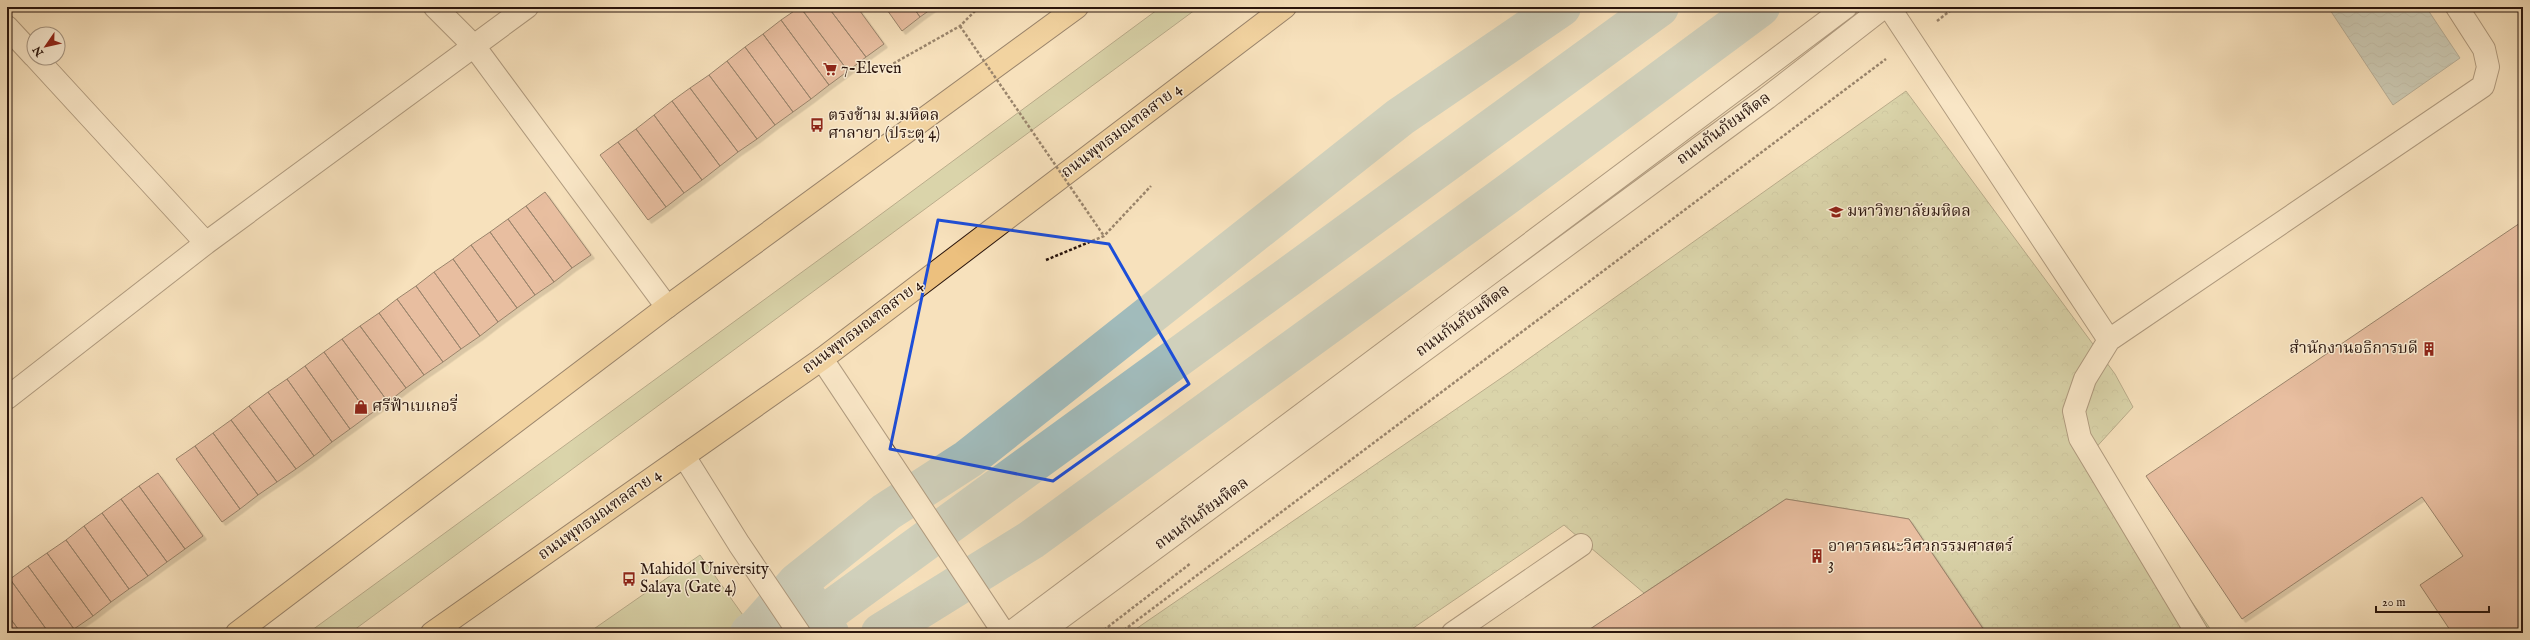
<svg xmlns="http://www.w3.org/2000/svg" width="2530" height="640" font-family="'IM FELL English','Noto Serif Thai',serif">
<defs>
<pattern id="park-crowns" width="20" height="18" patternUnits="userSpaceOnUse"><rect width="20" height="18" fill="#b7c496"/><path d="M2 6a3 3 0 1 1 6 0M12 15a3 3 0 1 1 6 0" fill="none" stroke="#9da880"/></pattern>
<pattern id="water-waves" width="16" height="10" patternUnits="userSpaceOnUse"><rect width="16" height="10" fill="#a1bbbb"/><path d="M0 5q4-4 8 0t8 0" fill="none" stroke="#8ba0a0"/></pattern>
<filter id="shadow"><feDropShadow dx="3.5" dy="3.5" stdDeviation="0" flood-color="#0004"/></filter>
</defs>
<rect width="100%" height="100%" fill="#f7e1bc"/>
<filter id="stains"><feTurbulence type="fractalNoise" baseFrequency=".005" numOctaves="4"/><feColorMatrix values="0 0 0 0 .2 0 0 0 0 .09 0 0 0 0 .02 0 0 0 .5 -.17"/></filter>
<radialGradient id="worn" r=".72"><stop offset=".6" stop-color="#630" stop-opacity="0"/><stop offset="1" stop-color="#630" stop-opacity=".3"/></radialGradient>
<path fill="#b7c496" stroke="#706c51" d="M1161,7H1199L350,633H308L861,229Z
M700,555L750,625L738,633H588Z"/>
<path fill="url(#park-crowns)" stroke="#706c51" d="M1906,91L2115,374L2133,407L2091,453L2213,633H1986L1909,519L1786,499L1644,593L1564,525L1406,633H1130L1510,372Z"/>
<path fill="url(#water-waves)" stroke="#717875" d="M2328,7H2426L2460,58L2393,105Z"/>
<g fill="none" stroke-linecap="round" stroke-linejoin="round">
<path stroke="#a1bbbb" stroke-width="40" d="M750,633L757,628L797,583L806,598
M799,633L1659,7
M829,633L797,583L886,512L968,459L1400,117L1561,7
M881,633L1031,540L1509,193L1760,7"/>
</g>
<path fill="#d5927f" stroke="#29140c" filter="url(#shadow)" d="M800,7L848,71L829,85L781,20Z
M800,7H828L866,57L848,71Z
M828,7H857L884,44L866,57Z
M885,7H913L920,17L902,31Z
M913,7H934L920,17Z
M781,20L829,85L811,99L763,34Z
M763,34L811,99L793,112L745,47Z
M745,47L793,112L775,125L727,61Z
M727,61L775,125L757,139L709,75Z
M709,75L757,139L738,152L690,88Z
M690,88L738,152L720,166L672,101Z
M672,101L720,166L702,180L654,115Z
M654,115L702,180L684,193L636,129Z
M636,129L684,193L666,207L618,142Z
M618,142L666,207L648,220L600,155Z
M545,192L591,255L572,268L526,206Z
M526,206L572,268L554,282L508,219Z
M508,219L554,282L535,295L490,232Z
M2523,221V633H2452L2420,585L2463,556L2422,497L2242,619L2146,476Z
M490,232L535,295L517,308L471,245Z
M471,245L517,308L498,322L453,259Z
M453,259L498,322L480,336L434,272Z
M434,272L480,336L461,349L416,286Z
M416,286L461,349L443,362L397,299Z
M397,299L443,362L424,375L379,313Z
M379,313L424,375L406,388L360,326Z
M360,326L406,388L388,402L342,339Z
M342,339L388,402L369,415L324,352Z
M324,352L369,415L350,429L305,366Z
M305,366L350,429L332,442L287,379Z
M287,379L332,442L314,456L268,392Z
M268,392L314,456L296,469L249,406Z
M249,406L296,469L277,482L231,420Z
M231,420L277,482L258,495L213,433Z
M213,433L258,495L240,509L195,446Z
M195,446L240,509L222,522L176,459Z
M158,473L203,536L185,549L139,486Z
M139,486L185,549L167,562L121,499Z
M121,499L167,562L148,576L102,513Z
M1786,499L1909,519L1986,633H1584Z
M102,513L148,576L129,589L84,526Z
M84,526L129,589L111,602L66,540Z
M66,540L111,602L93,616L47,553Z
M47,553L93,616L74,629L28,566Z
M28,566L74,629L69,633H49L10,579Z
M10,579L49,633H21L7,614V581Z
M7,614L21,633H7Z"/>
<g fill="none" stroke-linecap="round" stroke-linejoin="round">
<defs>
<path id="minor" d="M435,7L474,46L667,307
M1889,7L2109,340L2483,86L2488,67L2484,49L2457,7
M7,27L34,56
M36,58L206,243
M2109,340L2085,379L2074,411L2080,438L2197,633
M822,359L1004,633
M7,398L206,243L527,7
M684,456L739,544L799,633
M1010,633L1846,7
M1040,633L1767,98L1884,7
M1453,633L1581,545"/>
<path id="major" d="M237,633L667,307L1077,7
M432,633L822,359L1285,7"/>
</defs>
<use href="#minor" stroke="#5c4738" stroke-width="24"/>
<use href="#major" stroke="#29140c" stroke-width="24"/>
<path stroke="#29140c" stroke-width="2.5" stroke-dasharray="3 2" stroke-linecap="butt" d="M1937,21L1955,7
M889,66L960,26L979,7
M1046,260L1104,236L1151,186
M1100,633L1191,563
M1120,633L1886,59"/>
<use href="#minor" stroke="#faecd3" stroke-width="22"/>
<use href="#major" stroke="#ecc07e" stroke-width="22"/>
<path stroke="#29140c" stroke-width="2.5" stroke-dasharray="3 2" stroke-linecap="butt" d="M960,26L1104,236"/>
</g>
<path d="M0 0H2530V640H0ZM938,220L1109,244L1189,384L1053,481L890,449Z" fill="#f7e1bc" fill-opacity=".55" fill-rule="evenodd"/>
<path fill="none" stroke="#1d4ed8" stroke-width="3" stroke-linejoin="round" d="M938,220L1109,244L1189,384L1053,481L890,449Z"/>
<defs>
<symbol id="supermarket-bare" viewBox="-9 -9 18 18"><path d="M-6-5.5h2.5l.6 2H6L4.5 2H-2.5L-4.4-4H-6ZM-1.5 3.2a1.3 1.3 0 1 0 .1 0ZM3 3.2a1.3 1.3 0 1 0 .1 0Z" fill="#8f2418" stroke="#faecd3" stroke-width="2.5" paint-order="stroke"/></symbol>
<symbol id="bus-bare" viewBox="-9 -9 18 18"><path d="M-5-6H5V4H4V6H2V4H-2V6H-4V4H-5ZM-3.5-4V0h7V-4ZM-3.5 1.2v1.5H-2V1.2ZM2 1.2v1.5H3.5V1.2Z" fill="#8f2418" stroke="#faecd3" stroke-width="2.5" paint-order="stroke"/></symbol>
<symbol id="university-bare" viewBox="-9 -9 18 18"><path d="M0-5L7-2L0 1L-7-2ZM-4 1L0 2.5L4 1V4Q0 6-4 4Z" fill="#8f2418" stroke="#faecd3" stroke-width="2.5" paint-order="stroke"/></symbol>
<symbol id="building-bare" viewBox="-9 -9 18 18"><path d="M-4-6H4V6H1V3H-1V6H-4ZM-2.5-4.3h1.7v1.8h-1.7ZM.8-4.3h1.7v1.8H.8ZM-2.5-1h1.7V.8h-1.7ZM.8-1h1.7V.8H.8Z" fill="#8f2418" stroke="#faecd3" stroke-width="2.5" paint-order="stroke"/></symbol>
<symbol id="shop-bare" viewBox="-9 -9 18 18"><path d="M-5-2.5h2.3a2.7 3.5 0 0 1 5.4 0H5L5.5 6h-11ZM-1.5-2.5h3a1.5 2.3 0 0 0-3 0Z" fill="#8f2418" stroke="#faecd3" stroke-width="2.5" paint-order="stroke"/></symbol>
</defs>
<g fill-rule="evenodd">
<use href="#supermarket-bare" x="820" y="59" width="20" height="20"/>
<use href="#bus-bare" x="807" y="115" width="20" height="20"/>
<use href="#university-bare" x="1826" y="202" width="20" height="20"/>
<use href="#building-bare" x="2419" y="339" width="20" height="20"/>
<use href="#shop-bare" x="351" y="397" width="20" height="20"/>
<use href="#building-bare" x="1807" y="546" width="20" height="20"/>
<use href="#bus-bare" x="619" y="569" width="20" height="20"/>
</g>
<g text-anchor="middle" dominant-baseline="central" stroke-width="3" stroke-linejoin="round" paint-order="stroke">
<g font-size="16" fill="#29140c" stroke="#faecd3" text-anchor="start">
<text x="841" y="69">7-Eleven</text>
<text x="828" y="116">ตรงข้าม ม.มหิดล<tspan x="828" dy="18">ศาลายา (ประตู 4)</tspan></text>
<text x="1847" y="212">มหาวิทยาลัยมหิดล</text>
<text x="2418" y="349" text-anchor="end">สำนักงานอธิการบดี</text>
<text x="372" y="407">ศรีฟ้าเบเกอรี่</text>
<text x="1828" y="547">อาคารคณะวิศวกรรมศาสตร์<tspan x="1828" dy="18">3</tspan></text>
<text x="640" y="570">Mahidol University<tspan x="640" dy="18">Salaya (Gate 4)</tspan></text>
</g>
<g font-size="16" fill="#29140c" stroke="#faecd3">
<text transform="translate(1724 129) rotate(-36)">ถนนกันภัยมหิดล</text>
<text transform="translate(1122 131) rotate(-37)">ถนนพุทธมณฑลสาย 4</text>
<text transform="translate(1463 321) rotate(-36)">ถนนกันภัยมหิดล</text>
<text transform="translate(863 327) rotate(-37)">ถนนพุทธมณฑลสาย 4</text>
<text transform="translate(1202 514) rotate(-36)">ถนนกันภัยมหิดล</text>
<text transform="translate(600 515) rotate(-35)">ถนนพุทธมณฑลสาย 4</text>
</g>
</g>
<rect width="2530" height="640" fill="none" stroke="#f7e1bc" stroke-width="24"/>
<rect x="8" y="8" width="2514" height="624" fill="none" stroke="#29140c" stroke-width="2"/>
<rect x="12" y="12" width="2506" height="616" fill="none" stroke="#29140c"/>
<g transform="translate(46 46) rotate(236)"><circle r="19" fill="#faecd3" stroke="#a69683"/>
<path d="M0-3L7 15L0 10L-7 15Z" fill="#8f2418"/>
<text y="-6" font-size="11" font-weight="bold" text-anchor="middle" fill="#29140c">N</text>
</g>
<path d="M2376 606v6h113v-6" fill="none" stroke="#29140c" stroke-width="2"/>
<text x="2382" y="606" font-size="12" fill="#29140c" stroke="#faecd3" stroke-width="3" paint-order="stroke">20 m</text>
<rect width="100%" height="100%" filter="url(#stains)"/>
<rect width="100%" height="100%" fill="url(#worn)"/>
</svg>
